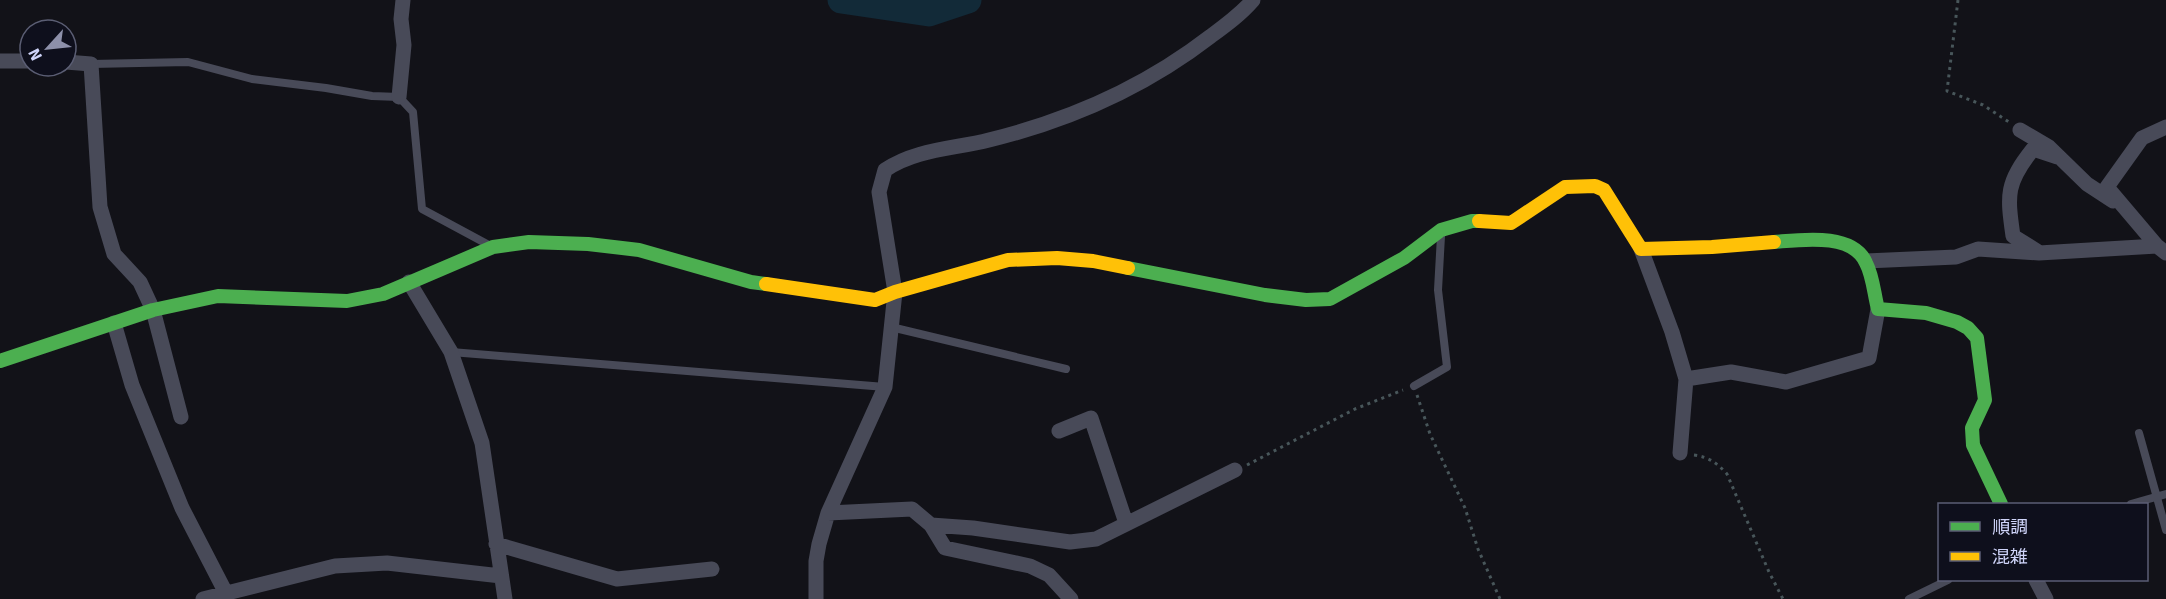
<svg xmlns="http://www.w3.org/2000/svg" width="2166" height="599" font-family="Signika,'Noto Sans JP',sans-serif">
<rect width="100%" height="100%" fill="#121218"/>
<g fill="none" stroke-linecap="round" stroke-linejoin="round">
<path stroke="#122a38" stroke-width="27" d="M841,0L929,13L968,0"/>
<path stroke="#48565a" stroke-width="3" stroke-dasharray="3 4.5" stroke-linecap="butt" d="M1958,0L1947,91L1983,105L2009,122
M1417,395L1430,434L1465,508L1478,549L1500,599
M1694,455C1709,457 1717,463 1727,474L1769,572L1783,599
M1247,465L1355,409L1403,390"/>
<path stroke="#484a58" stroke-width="8" d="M91,64L188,62L252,79L326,88L372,96L399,97L413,112L422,209L487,244
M891,327L1066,369
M451,352L885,387
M1414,386L1447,367L1438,290L1441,236
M2139,433L2166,530
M2131,504L2166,494
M1909,599L1948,580"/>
<path stroke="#484a58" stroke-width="15" d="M0,61H30
M66,62L91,64L100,207L114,254L140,282L153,310L181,417
M399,97L404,45L401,19L403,0
M2166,127L2142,138L2107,187L2157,246L2166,253
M2020,130L2049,147L2087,184L2113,201
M1641,249L1672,332L1686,379L1680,453
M2037,251L2013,236C2007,194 2006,183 2033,149L2057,157
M1866,261L1956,257L1978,249L2039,253L2157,246
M409,282L451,352L482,443L505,599
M114,323L132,385L182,508L229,599
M1686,379L1731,372L1786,382L1869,358L1878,309
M1059,431L1091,418L1126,523
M828,513L912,509L931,525L945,548L1030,566L1049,575L1071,599
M931,525L973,528L1070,542L1096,539L1235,470
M496,544L617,579L712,569
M2036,580L2046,599
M203,599L335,566L387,563L501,576
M816,599V561L819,544L828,513L885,387L895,292L879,192L885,170C916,149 954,149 989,140C1071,120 1145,87 1211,36C1226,25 1241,14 1253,0"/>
<path stroke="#4caf50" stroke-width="14" d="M1774,242C1800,240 1853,232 1866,263C1873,276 1874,294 1878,309L1926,313L1957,322L1968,328L1977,338L1985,400L1972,428L1973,445L2001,504
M1128,268L1265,295L1306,300L1330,299L1404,258L1441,230L1472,221H1479
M0,361L153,310L218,296L347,301L383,294L493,247L529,242L588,244L639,250L751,282L766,284"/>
<path stroke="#ffc107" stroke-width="14" d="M1479,221L1511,223L1565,187L1595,186L1604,190L1641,249L1712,247L1774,242
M766,284L875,300L895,292L1008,260L1057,258L1093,261L1128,268"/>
</g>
<rect x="1938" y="503" width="210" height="78" fill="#0e0f1c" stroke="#5b5e74" stroke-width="1.5"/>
<rect x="1950" y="522" width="30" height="9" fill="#4caf50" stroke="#5b5e74" stroke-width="1.5"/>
<text x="1992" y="533" font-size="18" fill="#cfd4f9">順調</text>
<rect x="1950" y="552" width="30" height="9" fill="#ffc107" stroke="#5b5e74" stroke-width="1.5"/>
<text x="1992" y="563" font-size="18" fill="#cfd4f9">混雑</text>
<g transform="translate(48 48) rotate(243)"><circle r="28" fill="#0e0f1c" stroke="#5b5e74" stroke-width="1.5"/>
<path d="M0-4.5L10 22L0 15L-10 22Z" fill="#8d90aa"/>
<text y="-9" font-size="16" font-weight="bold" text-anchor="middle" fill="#cfd4f9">N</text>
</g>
</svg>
